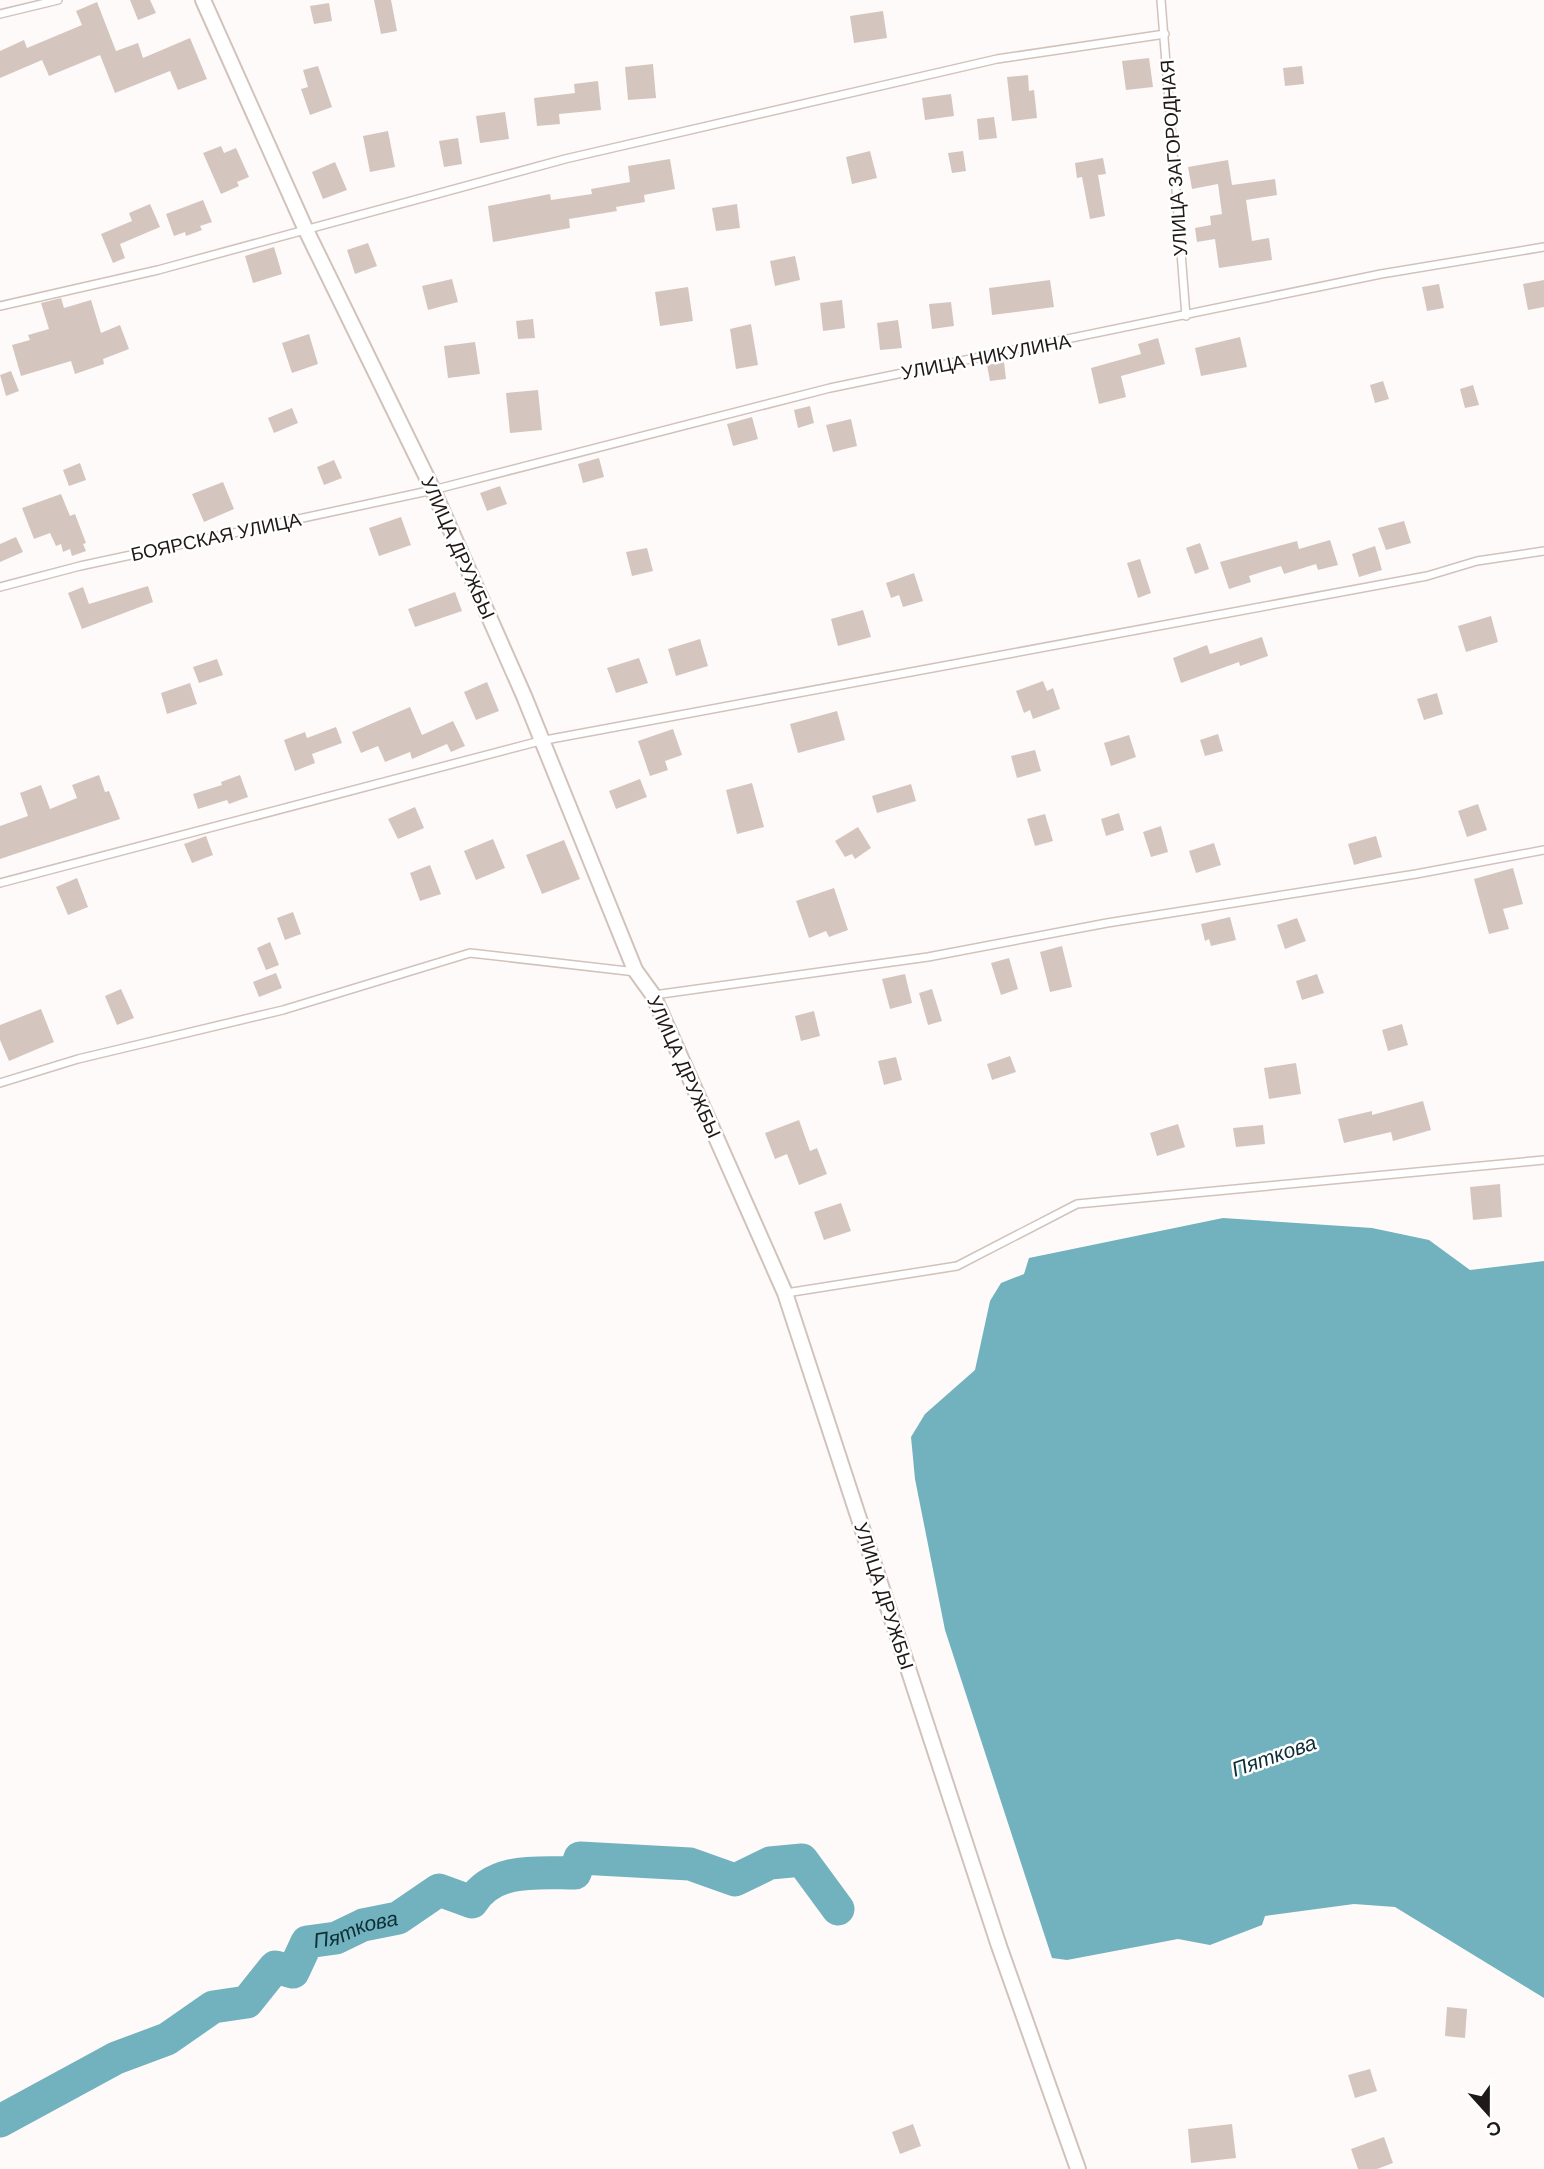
<svg xmlns="http://www.w3.org/2000/svg" width="1544" height="2169" font-family="'DM Sans',sans-serif">
<rect width="100%" height="100%" fill="#fefaf9"/>
<path fill="#71b2be" d="M1223,1218L1372,1228L1429,1240L1470,1270L1544,1261V1998L1395,1907L1354,1904L1265,1916L1262,1925L1210,1945L1178,1939L1067,1960L1052,1958L945,1630L915,1479L911,1437L925,1414L975,1370L990,1301L1001,1283L1024,1274L1029,1258Z"/>
<g fill="none" stroke-linecap="round" stroke-linejoin="round">
<path stroke="#71b2be" stroke-width="33" id="s1" d="M0,2121L116,2058L167,2039L213,2007L247,2002L275,1967L293,1972L307,1942L336,1938L363,1925L398,1918L439,1890L472,1902C494,1867 539,1873 575,1873L580,1858L690,1864L735,1880L770,1863L802,1860L838,1909"/>
</g>
<path fill="#d4c6be" d="M130,0H150L156,13L138,20Z
M374,0H391L397,31L381,34Z
M97,2L116,51L138,43L143,58L190,38L207,79L178,90L170,71L115,93L100,55L49,76L42,60L0,78V51L24,40L27,48L82,25L76,11Z
M329,3L332,21L314,24L310,6Z
M883,11L887,38L854,43L850,16Z
M1149,58L1153,87L1126,90L1122,61Z
M653,64L656,98L628,100L625,67Z
M318,66L332,107L310,115L301,89L308,87L303,70Z
M1302,66L1304,84L1285,86L1283,68Z
M1028,75L1029,91L1034,90L1037,118L1012,121L1007,77Z
M598,81L601,110L559,114L560,124L537,126L534,98L575,93L574,84Z
M951,94L954,116L925,120L922,98Z
M505,112L509,139L480,143L476,116Z
M994,117L997,138L979,140L977,119Z
M388,131L395,167L370,172L363,136Z
M458,138L462,164L444,167L439,141Z
M221,146L224,153L236,148L249,177L237,182L239,186L221,194L203,153Z
M870,151L877,178L852,184L846,157Z
M963,151L966,171L952,173L948,153Z
M1103,158L1106,174L1098,175L1105,216L1090,219L1082,177L1077,178L1075,163Z
M670,159L675,189L644,195L645,202L616,207L617,211L569,219L570,228L493,242L488,206L550,194L551,200L592,194L591,189L630,182L628,166Z
M1228,160L1232,185L1275,179L1277,195L1246,200L1252,241L1269,238L1272,260L1219,268L1215,239L1197,242L1195,228L1211,225L1210,216L1222,214L1218,184L1192,189L1188,167Z
M335,162L347,190L323,199L312,172Z
M203,200L212,222L200,226L202,230L186,236L185,232L174,236L166,214Z
M150,204L160,227L120,244L125,258L113,263L101,234L132,221L129,213Z
M737,204L740,228L716,231L712,208Z
M368,243L377,266L355,274L347,250Z
M274,247L282,274L253,283L245,256Z
M795,256L800,280L775,286L770,261Z
M452,279L458,302L428,310L422,286Z
M1050,280L1054,307L992,315L989,288Z
M1544,280V307L1528,310L1523,284Z
M1439,284L1444,308L1427,311L1422,287Z
M688,287L693,321L660,326L655,292Z
M61,298L64,308L91,300L101,333L120,325L129,349L103,359L104,364L75,374L71,361L21,376L12,345L30,340L28,335L49,329L41,303Z
M842,300L845,328L823,331L820,303Z
M951,302L954,326L932,329L929,304Z
M533,319L535,338L518,339L516,321Z
M898,320L902,348L880,350L877,323Z
M751,324L758,365L736,369L730,329Z
M309,334L318,364L292,373L282,343Z
M1240,337L1247,367L1201,376L1195,348Z
M1158,338L1165,364L1121,376L1126,397L1099,404L1091,368L1141,354L1138,344Z
M475,342L480,374L448,378L444,346Z
M1004,362L1006,379L990,381L987,365Z
M11,371L19,391L6,396L0,375Z
M1383,381L1389,399L1375,403L1370,385Z
M1473,385L1479,405L1465,408L1460,389Z
M538,390L542,430L510,433L506,393Z
M810,406L814,423L798,428L794,410Z
M292,408L298,423L274,433L268,418Z
M752,417L758,439L733,446L727,424Z
M851,419L857,446L833,452L826,425Z
M599,458L604,477L583,483L578,464Z
M334,460L342,478L324,485L317,467Z
M80,463L86,480L69,486L63,470Z
M223,482L234,509L204,522L192,494Z
M500,486L507,504L487,511L480,493Z
M61,494L70,516L75,514L86,543L83,544L86,551L72,556L70,549L63,552L61,544L56,546L50,533L34,539L22,508Z
M401,517L411,545L379,556L369,528Z
M1404,521L1411,543L1386,550L1378,528Z
M16,537L23,552L0,562V544Z
M1330,540L1338,565L1318,570L1316,564L1284,574L1281,566L1249,576L1251,582L1229,589L1220,562L1297,541L1299,549Z
M1200,543L1209,569L1195,574L1186,548Z
M1375,546L1382,570L1359,577L1352,554Z
M647,548L653,571L632,576L626,552Z
M1140,559L1151,593L1138,598L1127,563Z
M914,573L923,601L903,607L899,595L891,598L886,583Z
M148,586L153,602L82,629L68,593L83,587L89,604Z
M455,592L462,611L415,627L408,609Z
M863,610L871,637L838,646L831,619Z
M1491,616L1498,642L1466,652L1458,626Z
M1262,637L1268,656L1240,666L1239,662L1181,683L1173,658L1207,645L1210,654Z
M700,639L708,666L676,676L668,649Z
M639,658L648,683L616,693L607,668Z
M217,659L223,675L199,683L193,667Z
M1043,681L1047,691L1053,688L1060,709L1033,719L1030,710L1024,713L1016,691Z
M487,682L499,711L476,720L464,692Z
M190,683L197,704L167,714L161,693Z
M1437,693L1443,714L1424,720L1417,699Z
M410,707L422,735L453,721L465,746L451,752L447,744L412,759L410,752L385,762L378,746L361,753L352,732Z
M837,711L845,740L798,753L790,724Z
M336,727L342,743L312,754L315,763L295,771L284,740L305,732L307,738Z
M673,729L682,755L665,761L668,770L650,776L638,741Z
M1218,734L1223,751L1205,756L1200,740Z
M1129,735L1136,757L1111,766L1104,743Z
M1035,750L1041,771L1017,778L1011,756Z
M99,775L105,792L109,791L120,819L0,859V826L28,816L20,793L41,785L50,809L77,798L72,785Z
M240,775L248,797L229,804L227,800L198,809L193,794L222,785L221,782Z
M640,779L647,797L616,809L609,791Z
M752,783L764,827L737,834L726,790Z
M911,784L916,801L877,813L872,796Z
M1478,804L1487,830L1467,837L1458,811Z
M415,807L424,828L398,839L388,819Z
M1119,813L1124,830L1106,836L1101,819Z
M1045,814L1053,841L1035,846L1027,819Z
M1161,826L1168,852L1151,857L1143,832Z
M858,827L871,848L855,859L852,854L845,857L835,841Z
M206,836L213,855L192,863L184,844Z
M1376,836L1382,857L1354,865L1348,844Z
M493,839L505,868L476,880L464,851Z
M564,840L580,879L542,894L526,855Z
M1214,843L1221,865L1196,873L1189,851Z
M430,865L441,894L420,901L410,873Z
M1513,868L1523,904L1503,909L1509,929L1489,934L1474,879Z
M77,878L88,907L68,915L56,887Z
M834,888L848,930L829,937L826,931L809,938L796,901Z
M293,912L301,934L285,940L277,918Z
M1230,917L1236,940L1211,946L1209,939L1205,941L1201,924Z
M1297,918L1306,941L1285,949L1277,925Z
M270,942L279,965L266,970L257,948Z
M1062,946L1072,987L1050,992L1040,952Z
M1009,958L1018,989L1001,995L991,963Z
M276,973L282,988L259,997L253,982Z
M905,974L912,1003L890,1009L882,979Z
M1317,974L1324,993L1302,1000L1296,981Z
M121,989L134,1018L117,1025L105,996Z
M932,989L942,1021L928,1025L919,993Z
M41,1009L54,1042L9,1061L0,1040V1025Z
M814,1011L820,1036L801,1041L795,1016Z
M1402,1024L1408,1045L1388,1051L1382,1030Z
M1010,1056L1016,1072L992,1080L987,1064Z
M896,1057L902,1080L884,1085L878,1061Z
M1296,1063L1301,1094L1269,1099L1264,1068Z
M1423,1101L1431,1130L1393,1141L1391,1132L1344,1143L1338,1119L1372,1111V1115Z
M799,1120L810,1151L817,1148L827,1174L799,1185L787,1154L775,1159L765,1133Z
M1178,1124L1185,1147L1157,1156L1150,1133Z
M1263,1125L1265,1144L1236,1147L1233,1128Z
M1500,1184L1502,1217L1473,1220L1470,1187Z
M841,1203L851,1231L824,1240L814,1212Z
M1447,2007L1467,2009L1465,2038L1445,2036Z
M1370,2069L1377,2091L1355,2098L1348,2075Z
M913,2124L921,2146L900,2154L892,2132Z
M1232,2124L1236,2158L1191,2163L1188,2129Z
M1384,2137L1393,2163L1377,2169H1358L1351,2149Z"/>
<g fill="none" stroke-linecap="round" stroke-linejoin="round">
<defs>
<path id="service" d="M1161,0L1186,316
M0,14L58,0
M0,306L158,270L565,159L997,59L1165,34
M0,587L80,566L433,490L830,388L1381,274L1544,247
M0,883L540,741L1427,576L1477,561L1544,551
M654,995L928,957L1107,923L1416,874L1544,850
M0,1083L78,1059L283,1010L470,953L636,972
M786,1293L957,1266L1077,1204L1544,1160"/>
<path id="minor" d="M203,0L305,228L433,490L524,696L635,970L653,995L785,1293L999,1946L1078,2169"/>
</defs>
<use href="#service" stroke="#d1c3bb" stroke-width="10"/>
<use href="#minor" stroke="#d1c3bb" stroke-width="18"/>
<use href="#service" stroke="#fff" stroke-width="7"/>
<use href="#minor" stroke="#fff" stroke-width="14"/>
</g>
<g text-anchor="middle" dominant-baseline="central" stroke-width="5" stroke-linejoin="round" paint-order="stroke">
<g font-size="19" fill="#1f1917" stroke="#fff">
<text transform="translate(1174 158) rotate(-94)">УЛИЦА ЗАГОРОДНАЯ</text>
<text transform="translate(986 357) rotate(-11)">УЛИЦА НИКУЛИНА</text>
<text transform="translate(216 537) rotate(-12)">БОЯРСКАЯ УЛИЦА</text>
<text transform="translate(458 548) rotate(66)">УЛИЦА ДРУЖБЫ</text>
<text transform="translate(684 1067) rotate(66)">УЛИЦА ДРУЖБЫ</text>
<text transform="translate(884 1596) rotate(72)">УЛИЦА ДРУЖБЫ</text>
</g>
<g font-size="21" font-style="italic" fill="#0d2e34" stroke="#fff">
<text transform="translate(1274 1756) rotate(-19)">Пяткова</text>
<text stroke="none"><textPath href="#s1" startOffset="424">Пяткова</textPath></text>
</g>
</g>
<g transform="translate(1488 2113) rotate(159)" stroke="#ffffff" stroke-width="5" paint-order="stroke">
<path d="M0-5L12 26L0 18L-12 26Z" fill="#1f1917"/>
<text y="-10" font-size="19" font-weight="bold" text-anchor="middle" fill="#1f1917">С</text>
</g>
</svg>
